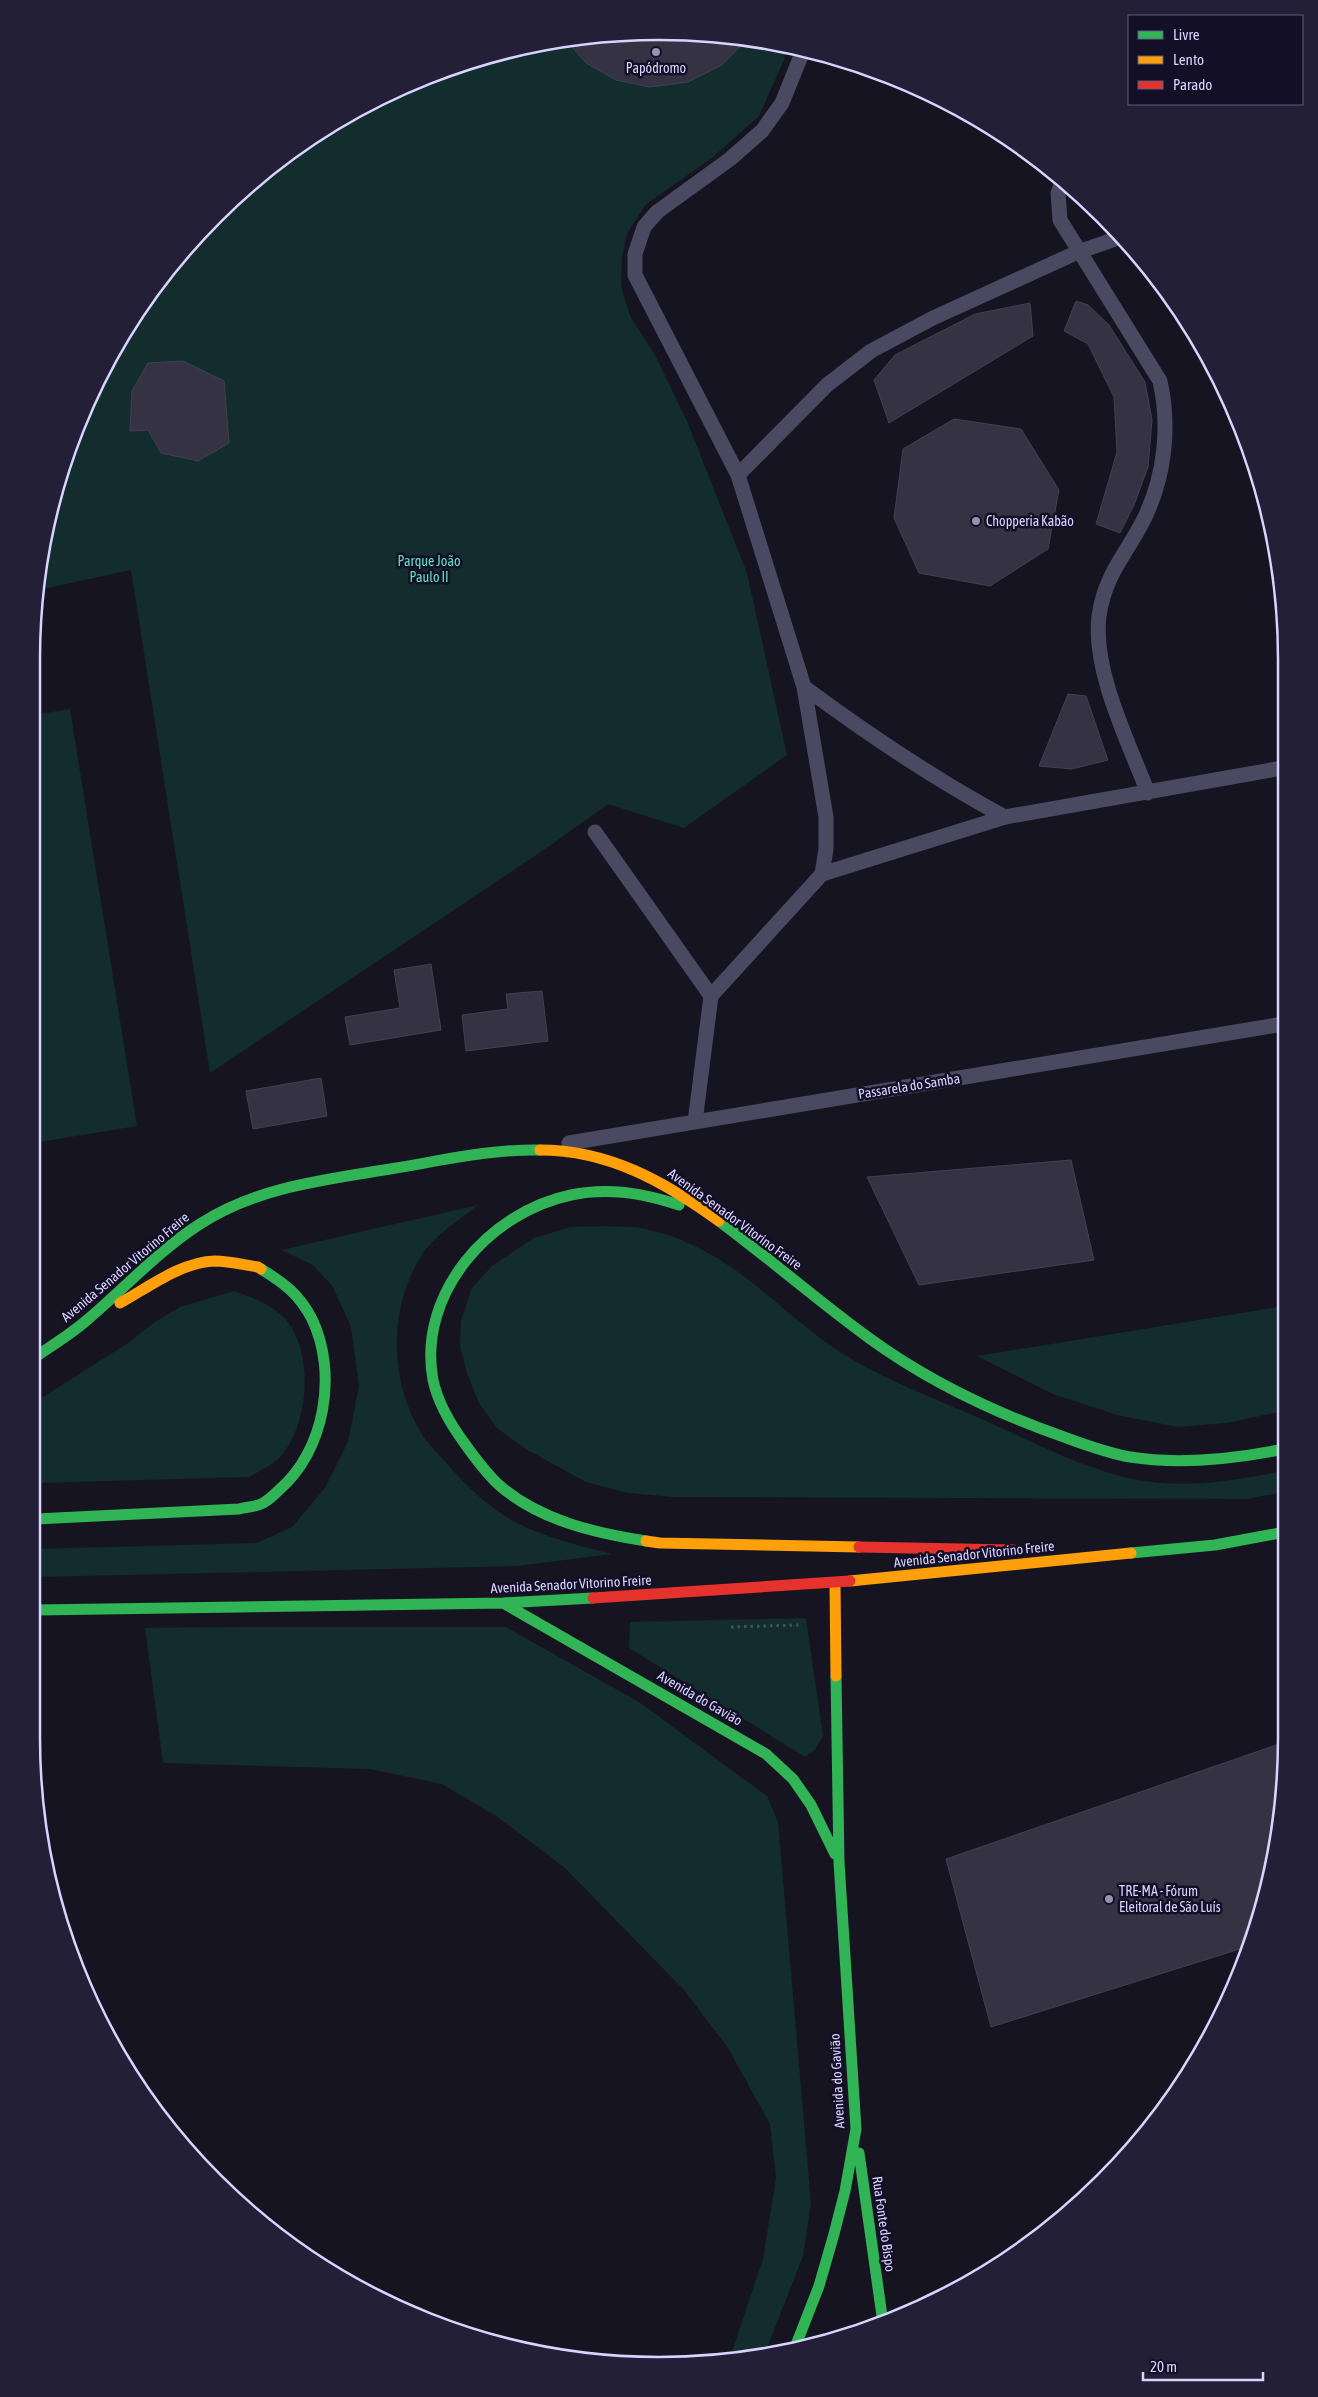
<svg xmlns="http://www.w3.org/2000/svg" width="1318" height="2397" font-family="'Asap Condensed',sans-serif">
<rect width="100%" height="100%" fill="#161421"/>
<path fill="#132c2d" d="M618,33L741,37L787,47L784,60L759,116L712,158L645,205L627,234L622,257L621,286L630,316L655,355L687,421L747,573L787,755L684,828L608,804L551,845L210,1073L131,570L38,590L64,457L116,345L187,245L277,161L382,96L497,53Z
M70,709L137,1126L34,1143L33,715Z
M478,1205C458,1221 433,1236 420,1258C388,1311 390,1379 420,1431C427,1444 440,1455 449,1466C467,1487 493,1511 519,1524C548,1538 581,1546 612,1554L517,1566L36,1577V1549L257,1543L292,1527L325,1488L348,1442L359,1386L351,1327L333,1287L313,1265L281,1250Z
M605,1226C618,1227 633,1226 646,1229C723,1246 764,1296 824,1341C872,1376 932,1397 986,1421C1034,1442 1083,1469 1134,1479C1184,1490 1235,1480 1284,1471V1492L1247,1499L673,1497L628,1493L586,1482L524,1448L497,1428L479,1403L467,1373L460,1347L461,1320L472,1288L492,1266L534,1238L570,1227Z
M234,1291C251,1297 268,1303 281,1315C316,1346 310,1428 278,1459C270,1466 258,1472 249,1477L36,1483L35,1402L128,1343L155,1322L180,1307Z
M1284,1306V1411L1226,1423L1178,1427L1117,1415L1053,1394L977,1356Z
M806,1618L823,1736L815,1750L805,1757L629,1648L630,1622Z
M238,1627H506L639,1702L767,1796L778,1822L811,2203L803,2256L764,2356L729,2361L763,2259L776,2178L770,2124L728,2048L684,1990L565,1868L499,1818L442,1784L370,1769L163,1763L145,1628Z"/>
<path fill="#343243" stroke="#433f54" d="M618,33L741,37L748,38L722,65L688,82L650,87L616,80L586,63L567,41Z
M1076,301L1088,305L1109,325L1145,382L1152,420L1148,467L1134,505L1120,533L1096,524L1117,452L1114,397L1088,344L1064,331Z
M1030,303L1033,336L889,423L874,380L895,355L975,314Z
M183,361L224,381L229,443L198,461L161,453L148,430L130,431L132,391L148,363Z
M954,419L1021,429L1059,490L1048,549L990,586L919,573L894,518L903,449Z
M1068,694L1086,696L1108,760L1072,769L1039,766Z
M431,964L441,1030L350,1045L345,1017L400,1008L394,970Z
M542,991L548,1041L466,1051L462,1015L508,1009L506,994Z
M321,1078L327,1116L253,1129L246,1091Z
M1071,1160L1094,1260L919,1285L867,1177Z
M1285,1742V1779L1254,1940L1246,1956L1243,1948L991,2027L946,1859Z"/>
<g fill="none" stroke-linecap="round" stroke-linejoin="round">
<path stroke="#44505f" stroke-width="3" stroke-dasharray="2.5 4" stroke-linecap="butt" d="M731,1627L800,1625"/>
<path stroke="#4a4962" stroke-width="15" d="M1062,183L1058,193L1060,220L1160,381C1170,426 1165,475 1145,517C1127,554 1105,573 1099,616C1092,670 1129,743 1148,793
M738,475L827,385L871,351L933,318L1078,252L1121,237
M804,687C869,735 934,779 1005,817
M595,832L711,996
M822,874L1005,817L1282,768
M695,1122L711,996L822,874L826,849V817L804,687L738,475L635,275V254L644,227L657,212L730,159L762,131L782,103L803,51
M569,1143L1283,1024"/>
<path stroke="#30b455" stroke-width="11" d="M719,1221C770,1259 818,1301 869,1338C928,1381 995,1413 1064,1437C1086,1445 1107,1453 1130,1457C1180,1465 1234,1459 1284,1449
M35,1357C53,1345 71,1334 87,1320C125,1288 158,1251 200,1224C257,1187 324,1180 390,1169C440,1161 489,1149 540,1150
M36,1519L239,1509C246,1507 254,1507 261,1504C268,1501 274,1495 279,1490C325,1451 338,1373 312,1319C299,1294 284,1283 261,1269
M646,1541C594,1533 539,1520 499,1485C486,1473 475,1458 465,1444C451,1425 438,1404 433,1380C417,1294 489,1212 571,1195C607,1187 644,1193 679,1205
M1131,1553L1215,1545L1285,1532
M503,1603L766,1754L793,1779L811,1805L835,1854
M36,1610L503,1603L593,1598
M859,2153L883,2323
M794,2350L819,2286L834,2234L845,2191L856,2129L839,1862L836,1676"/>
<path stroke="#ff9f0a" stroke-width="11" d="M540,1150C609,1150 665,1182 719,1221
M120,1303C149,1287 181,1262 215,1261C229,1261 244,1265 258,1267L261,1269
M646,1541L660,1543L859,1547
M850,1581L1131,1553
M835,1583L836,1676"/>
<path stroke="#e5322d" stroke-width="11" d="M859,1547L1013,1550
M593,1598L850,1581"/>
</g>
<g fill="#9591b1" stroke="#130f26" stroke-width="2">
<circle cx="656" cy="52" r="5"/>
<circle cx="976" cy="521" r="5"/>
<circle cx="1109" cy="1899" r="5"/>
</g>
<g text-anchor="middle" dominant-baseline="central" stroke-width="5" stroke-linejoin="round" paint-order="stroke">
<g font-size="14" fill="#d9d4ff" stroke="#130f26" text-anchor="start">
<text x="656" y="68" text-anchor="middle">Papódromo</text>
<text x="986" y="521">Chopperia Kabão</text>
<text x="1119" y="1891">TRE-MA - Fórum<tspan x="1119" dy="16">Eleitoral de São Luís</tspan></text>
</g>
<g font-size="14" fill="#5fe0c0" stroke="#130f26">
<text x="429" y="561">Parque João<tspan x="429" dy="16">Paulo II</tspan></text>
</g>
<g font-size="14" fill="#d9d4ff" stroke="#130f26">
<text transform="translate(909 1086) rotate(-9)">Passarela do Samba</text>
<text transform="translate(735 1219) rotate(36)">Avenida Senador Vitorino Freire</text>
<text transform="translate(125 1267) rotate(-40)">Avenida Senador Vitorino Freire</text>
<text transform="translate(974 1554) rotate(-6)">Avenida Senador Vitorino Freire</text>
<text transform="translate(571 1584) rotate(-3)">Avenida Senador Vitorino Freire</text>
<text transform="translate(700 1698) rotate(30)">Avenida do Gavião</text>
<text transform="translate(837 2081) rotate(-93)">Avenida do Gavião</text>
<text transform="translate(884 2224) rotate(82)">Rua Fonte do Bispo</text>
</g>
</g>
<path d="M0 0H1318V2397H0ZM659 40H659A619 619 0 0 1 1278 659V1738A619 619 0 0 1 659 2357H659A619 619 0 0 1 40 1738V659A619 619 0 0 1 659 40Z" fill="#231f37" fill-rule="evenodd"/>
<path fill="none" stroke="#d9d4ff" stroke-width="2.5" d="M659 40H659A619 619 0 0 1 1278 659V1738A619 619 0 0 1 659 2357H659A619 619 0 0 1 40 1738V659A619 619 0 0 1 659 40Z"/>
<rect x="1128" y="15" width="175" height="90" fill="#130f26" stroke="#625e7d"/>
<rect x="1138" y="31" width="25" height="8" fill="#30b455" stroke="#625e7d"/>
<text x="1173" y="40" font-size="15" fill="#d9d4ff">Livre</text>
<rect x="1138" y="56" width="25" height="8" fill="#ff9f0a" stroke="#625e7d"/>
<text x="1173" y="65" font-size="15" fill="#d9d4ff">Lento</text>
<rect x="1138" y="81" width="25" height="8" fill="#e5322d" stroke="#625e7d"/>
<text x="1173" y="90" font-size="15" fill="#d9d4ff">Parado</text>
<path d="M1143 2372v8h120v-8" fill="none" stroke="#d9d4ff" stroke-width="2.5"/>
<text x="1150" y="2372" font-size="15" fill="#d9d4ff" stroke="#130f26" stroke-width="4" paint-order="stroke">20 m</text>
</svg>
